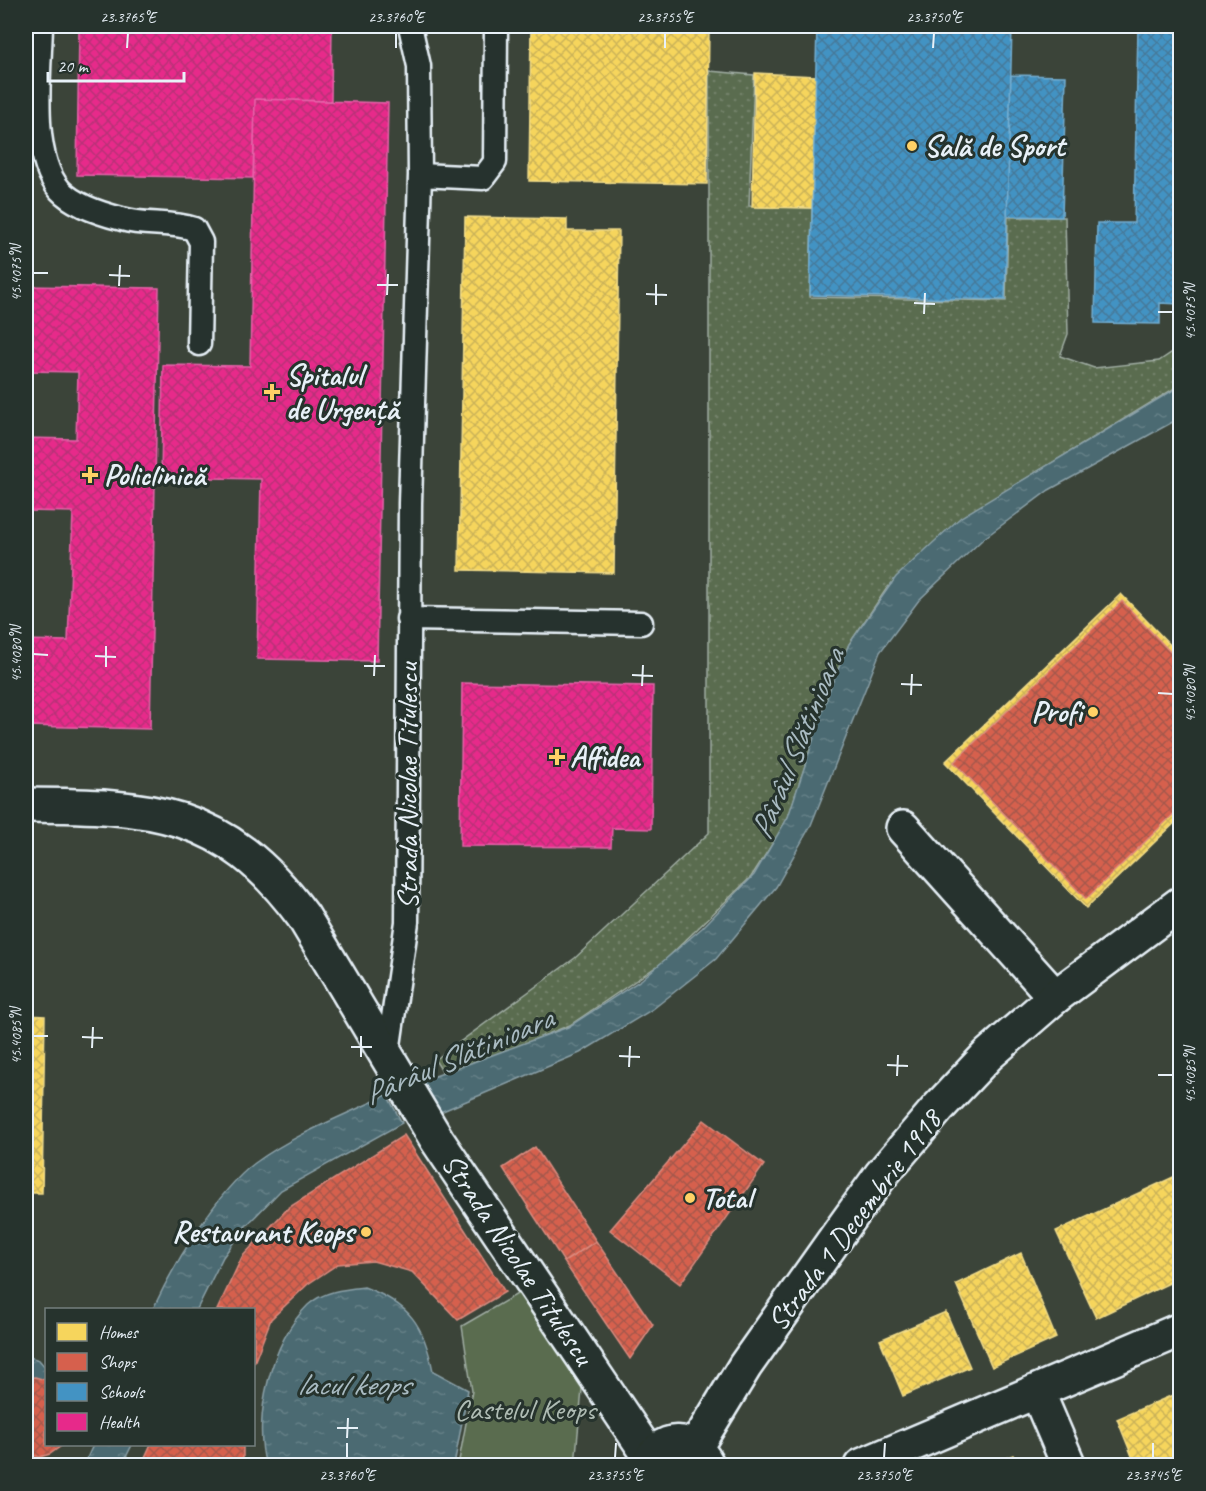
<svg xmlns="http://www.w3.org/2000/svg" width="1206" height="1491" font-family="Caveat,sans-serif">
<defs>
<pattern id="grass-dots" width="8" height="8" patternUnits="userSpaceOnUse" patternTransform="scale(1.5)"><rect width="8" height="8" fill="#5a6c4f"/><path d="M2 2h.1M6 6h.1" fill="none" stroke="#728169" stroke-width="1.8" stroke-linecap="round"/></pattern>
<pattern id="water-ripples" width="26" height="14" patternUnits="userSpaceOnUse" patternTransform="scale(1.5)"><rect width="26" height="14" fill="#4b6a72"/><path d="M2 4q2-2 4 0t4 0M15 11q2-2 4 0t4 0" fill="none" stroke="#658087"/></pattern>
<pattern id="homes-cross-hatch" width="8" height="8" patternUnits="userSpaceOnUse" patternTransform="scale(1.5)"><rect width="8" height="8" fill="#f6d55c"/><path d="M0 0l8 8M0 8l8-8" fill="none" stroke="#cab258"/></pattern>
<pattern id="shops-cross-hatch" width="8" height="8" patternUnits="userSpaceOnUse" patternTransform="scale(1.5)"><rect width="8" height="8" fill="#d6604d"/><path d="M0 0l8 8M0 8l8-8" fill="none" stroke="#a4584c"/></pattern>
<pattern id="schools-cross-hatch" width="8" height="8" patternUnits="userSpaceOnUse" patternTransform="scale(1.5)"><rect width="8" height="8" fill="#4393c3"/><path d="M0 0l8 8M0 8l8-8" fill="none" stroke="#447999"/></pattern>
<pattern id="health-cross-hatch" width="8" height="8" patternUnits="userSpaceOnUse" patternTransform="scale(1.5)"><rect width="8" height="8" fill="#e7298a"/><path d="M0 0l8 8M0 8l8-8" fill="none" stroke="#b73277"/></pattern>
</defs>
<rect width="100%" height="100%" fill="#3b4439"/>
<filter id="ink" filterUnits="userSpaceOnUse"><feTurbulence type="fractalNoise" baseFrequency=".0167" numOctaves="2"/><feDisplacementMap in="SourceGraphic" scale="12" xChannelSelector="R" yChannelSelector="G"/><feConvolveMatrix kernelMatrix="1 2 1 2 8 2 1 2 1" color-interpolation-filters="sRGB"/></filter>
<g filter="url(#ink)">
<path fill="url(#grass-dots)" stroke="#a1aea4" stroke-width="1.5" d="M709,71L754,75L749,206L812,208L810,297L1006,301L1008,217H1065L1068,334L1060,356L1094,368L1159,361L1180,347V385L961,518L887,588L849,644L831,686L787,821L751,877L663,962L570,1025L445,1076L435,1060L575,958L709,833Z"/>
<path fill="#5a6c4f" stroke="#a1aea4" stroke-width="1.5" d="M526,1289L583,1379L575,1465L458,1466L472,1391L462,1326Z"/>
<path fill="url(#water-ripples)" stroke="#8aa0a8" stroke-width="1.5" d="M1180,386V418L1049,490L983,539L919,600L880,652L811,825L776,887L716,959L653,1009L580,1053L438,1113L419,1082L568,1027L641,980L702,928L754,875L788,817L831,686L849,644L896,577L961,517Z
M387,1095L402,1123L281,1190L244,1228L223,1257L197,1309H153C173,1266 217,1191 255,1163C295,1134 343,1116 387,1095Z
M364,1287C410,1304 424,1325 433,1371L468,1390L454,1465H266C252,1418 272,1340 308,1305C323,1291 345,1289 364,1287Z
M26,1356L39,1360L46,1368V1380L26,1378Z
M93,1445V1444L132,1445L122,1465H84Z"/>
<path fill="url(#homes-cross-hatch)" stroke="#f2dd8b" stroke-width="1.5" d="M531,26H709L707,184L529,181Z
M755,73L816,76L812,208L752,207Z
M465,217L567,219V231H619L614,573L459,570Z
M1121,594L1180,655V818L1086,908L945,762Z
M26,1015L45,1016L42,1193H26Z
M1180,1174V1278L1096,1318L1056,1231Z
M1021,1253L1056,1338L992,1367L956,1284Z
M946,1312L970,1367L903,1396L880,1340Z
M1180,1392V1466H1136L1117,1419Z
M1013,1455L1017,1466H987Z"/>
<path fill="url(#shops-cross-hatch)" stroke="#db8c80" stroke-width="1.5" d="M1122,601L1180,662V808L1086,899L954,762Z
M704,1120L764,1165L680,1284L610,1230Z
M404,1135L505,1292L458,1320L412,1272L373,1261L338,1264L308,1284L271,1319L254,1363V1310H217L242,1257L288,1208Z
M535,1147L596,1241L564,1262L503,1168Z
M596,1241L653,1325L630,1359L564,1262Z
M35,1377L46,1380V1444H64L50,1454L40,1457L26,1455V1378Z
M151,1444H243V1466H141Z"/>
<path fill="url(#schools-cross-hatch)" stroke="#74afd3" stroke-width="1.5" d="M817,26H1012L1005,300L810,295Z
M1138,26H1180V304L1160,303V324L1095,323L1097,223H1134Z
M1011,75L1066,76L1062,217L1007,216Z"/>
<path fill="url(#health-cross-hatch)" stroke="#e765ab" stroke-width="1.5" d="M79,26H332L331,101L255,99L253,178L77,175Z
M255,99L388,103L377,661L257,659L261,479L161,477L163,365L250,366Z
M26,286L159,288L150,729L26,726V640L68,641L73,512L26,511V438L76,439L78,372L26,371Z
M462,683L653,686L651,829L612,828L611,847L460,846Z"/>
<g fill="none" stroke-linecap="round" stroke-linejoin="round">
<defs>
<path id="service" d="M41,26C40,71 29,155 60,190C74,205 102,214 122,219C145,226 171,221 194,229L201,242L199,344
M420,175L483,178L495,162L496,26
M408,619L641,623
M387,1059L407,922L410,503L420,175L419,66L410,26"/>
<path id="minor" d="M26,805C150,806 224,808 303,916L437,1140L651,1458
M903,828L1055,997
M1037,1391L1069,1466
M861,1466L1180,1330"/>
<path id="secondary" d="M695,1448L745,1366L837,1236L881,1175L938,1108L988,1055L1055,997L1180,904
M648,1466C660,1435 692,1435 707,1464"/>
</defs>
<use href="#service" stroke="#e8f1f8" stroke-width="27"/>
<use href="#minor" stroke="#e8f1f8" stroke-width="38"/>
<use href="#secondary" stroke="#e8f1f8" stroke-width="38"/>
<use href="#service" stroke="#26332d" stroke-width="22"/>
<use href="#minor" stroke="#26332d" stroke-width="33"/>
<use href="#secondary" stroke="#26332d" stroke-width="33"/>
</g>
</g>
<path fill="none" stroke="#e8f1f8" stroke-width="2" d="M127,48L128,33M396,48V33M665,48V33M933,48L934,33M33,273H48M109,275L130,276M377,285H398M119,286L120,265M646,294L667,295M387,295L388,274M914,303L935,304M656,305V284M1158,312H1173M924,314L925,293M33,654L48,655M95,656L116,657M364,666H385M106,667V646M632,675L653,676M374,676L375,655M901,684L922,685M642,686L643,665M1158,693L1173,694M911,695L912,674M33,1036H48M82,1037L103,1038M351,1047H372M92,1048L93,1027M619,1056L640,1057M361,1057V1036M887,1065L908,1066M629,1067L630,1046M1158,1075H1173M897,1076L898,1055M337,1428H358M347,1438L348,1418M347,1458V1443M615,1458L616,1443M884,1458L885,1443M1153,1458V1443"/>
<g fill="#ffd166" stroke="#26332d" stroke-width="2">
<circle cx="912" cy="146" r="6"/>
<path d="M269 383h6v6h6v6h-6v6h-6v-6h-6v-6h6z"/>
<path d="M87 466h6v6h6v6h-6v6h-6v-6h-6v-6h6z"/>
<circle cx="1093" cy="712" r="6"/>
<path d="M554 748h6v6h6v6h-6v6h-6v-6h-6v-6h6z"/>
<circle cx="690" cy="1198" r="6"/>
<circle cx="366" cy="1232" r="6"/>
</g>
<g text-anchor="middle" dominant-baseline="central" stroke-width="6" stroke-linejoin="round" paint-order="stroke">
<g font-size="30" font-weight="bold" fill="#e8f1f8" stroke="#26332d" text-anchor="start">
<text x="924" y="146">Sală de Sport</text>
<text x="286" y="375">Spitalul<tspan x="286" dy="34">de Urgență</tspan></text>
<text x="104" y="475">Policlinică</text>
<text x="1081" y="712" text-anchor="end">Profi</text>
<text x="570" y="757">Affidea</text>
<text x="702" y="1198">Total</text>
<text x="354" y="1232" text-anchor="end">Restaurant Keops</text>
</g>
<g font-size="30" fill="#e8f1f8" stroke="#26332d">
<text transform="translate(407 786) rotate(-90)">Strada Nicolae Titulescu</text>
<text transform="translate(854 1220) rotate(-53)">Strada 1 Decembrie 1918</text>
<text transform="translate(518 1259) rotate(56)">Strada Nicolae Titulescu</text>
</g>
<g font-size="30" fill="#afbcb4" stroke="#26332d">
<text x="525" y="1409">Castelul Keops</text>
</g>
<g font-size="32" font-style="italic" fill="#a9bbc2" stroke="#26332d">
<text transform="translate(797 744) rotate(-68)">Pârâul Slătinioara</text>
<text transform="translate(458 1056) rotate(-23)">Pârâul Slătinioara</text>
<text x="353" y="1384">lacul keops</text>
</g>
</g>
<rect width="1206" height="1491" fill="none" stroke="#26332d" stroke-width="66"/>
<rect x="45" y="1308" width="210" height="138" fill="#26332d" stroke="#747f7e" stroke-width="1.5"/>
<rect x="57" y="1323" width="30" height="18" fill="#f6d55c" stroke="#747f7e" stroke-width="1.5"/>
<text x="99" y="1338" font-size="18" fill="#e8f1f8">Homes</text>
<rect x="57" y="1353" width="30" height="18" fill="#d6604d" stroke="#747f7e" stroke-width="1.5"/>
<text x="99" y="1368" font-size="18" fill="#e8f1f8">Shops</text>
<rect x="57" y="1383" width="30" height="18" fill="#4393c3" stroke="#747f7e" stroke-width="1.5"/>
<text x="99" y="1398" font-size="18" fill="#e8f1f8">Schools</text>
<rect x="57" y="1413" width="30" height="18" fill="#e7298a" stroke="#747f7e" stroke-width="1.5"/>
<text x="99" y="1428" font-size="18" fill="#e8f1f8">Health</text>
<path d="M48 72v9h136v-9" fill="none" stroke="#e8f1f8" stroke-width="3"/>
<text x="57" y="72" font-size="18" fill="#e8f1f8" stroke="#26332d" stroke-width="4.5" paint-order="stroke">20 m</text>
<rect x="33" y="33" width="1140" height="1425" fill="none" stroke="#e8f1f8" stroke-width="2"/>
<g font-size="15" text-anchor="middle" fill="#e8f1f8">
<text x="128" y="22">23.3765°E</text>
<text x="396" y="22">23.3760°E</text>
<text x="665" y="22">23.3755°E</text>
<text x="934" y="22">23.3750°E</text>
<text transform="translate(16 273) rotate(-90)" y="5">45.4075°N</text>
<text transform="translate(1190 312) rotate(-90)" y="5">45.4075°N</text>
<text transform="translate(16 654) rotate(-90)" y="5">45.4080°N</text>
<text transform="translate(1190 694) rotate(-90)" y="5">45.4080°N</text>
<text transform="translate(16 1036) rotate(-90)" y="5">45.4085°N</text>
<text transform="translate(1190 1075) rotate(-90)" y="5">45.4085°N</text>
<text x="347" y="1480">23.3760°E</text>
<text x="615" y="1480">23.3755°E</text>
<text x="884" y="1480">23.3750°E</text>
<text x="1153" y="1480">23.3745°E</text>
</g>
</svg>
